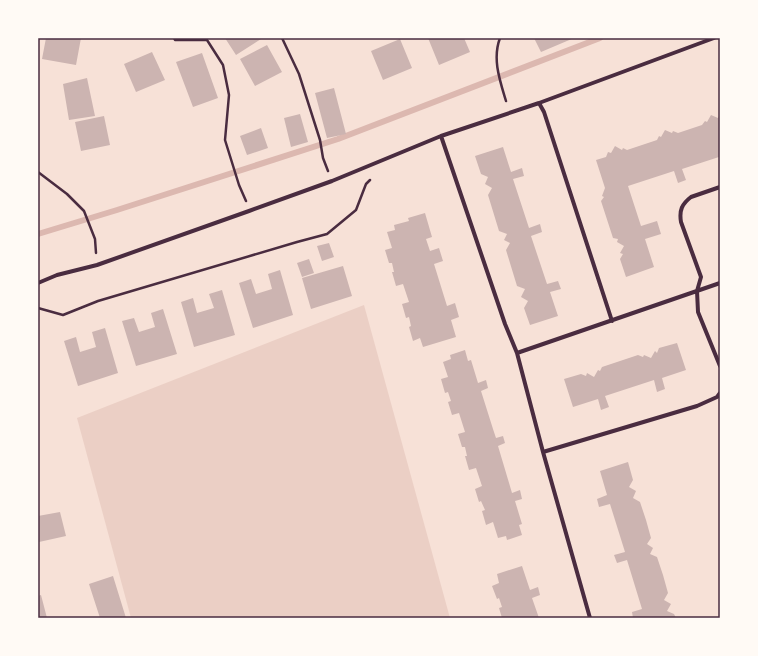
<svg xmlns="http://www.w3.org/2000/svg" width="758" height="656" font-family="'Open Sans',sans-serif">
<rect width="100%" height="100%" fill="#f7e1d7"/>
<path fill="#ebcfc5" d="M364,305L450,618H131L77,418Z"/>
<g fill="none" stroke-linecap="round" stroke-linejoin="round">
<path stroke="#dcb8b0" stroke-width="6" d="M38,234L117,210L338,139L600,38"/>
</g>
<path fill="#ccb4b1" d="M46,38H81L76,65L42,59Z
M225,38H260L261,39L236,55Z
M428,38H464L470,52L439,65Z
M534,38H574L541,52Z
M400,39L412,68L383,80L371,51Z
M267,45L282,72L255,86L240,59Z
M152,52L165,80L136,92L124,64Z
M202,53L218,98L193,107L176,62Z
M87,78L95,116L69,120L63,84Z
M334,88L346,134L327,138L315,93Z
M300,114L308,142L291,147L284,118Z
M711,115L718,118L719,116L720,117V159L719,157L682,169L686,180L678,183L674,171L628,186L641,226L657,221L661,234L645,239L654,267L626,277L620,259L623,254L620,253L624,246L617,242L618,239L613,238L601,201L604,197L602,196L605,188L596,160L606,157L608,152L611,153L615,146L622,150L623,148L627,150L657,140L659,136L661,137L665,130L672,133L673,131L678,133L702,125L705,121L707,122Z
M104,116L110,145L81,151L75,122Z
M261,128L268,148L247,155L240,136Z
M503,147L511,172L522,168L524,176L513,179L529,228L540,224L542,232L531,236L547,284L558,281L561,289L550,292L558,316L530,325L524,308L528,301L521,297L525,289L517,286L506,250L510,243L504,240L507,234L499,231L488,195L492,188L485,184L488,177L481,174L475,156Z
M425,213L432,237L426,239L430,251L439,248L443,261L434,264L447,306L455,303L459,317L451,320L456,337L423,347L420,338L413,341L409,327L411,326L409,317L406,318L402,304L409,302L403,284L396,286L392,272H394L392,263H389L385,250L392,248L387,232L395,230L394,225L409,221L408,218Z
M329,243L334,257L322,261L317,246Z
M309,259L314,273L302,277L297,263Z
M343,266L352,296L311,309L302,278Z
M280,270L293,315L253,328L239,283L251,279L256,294L272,289L268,274Z
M222,290L235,335L194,347L181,302L193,298L197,313L214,308L209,294Z
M163,309L177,354L136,366L122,321L134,318L139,332L155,327L151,313Z
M105,328L118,373L78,386L64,341L76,337L80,352L96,347L92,332Z
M677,343L686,370L662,378L665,389L657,392L654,380L605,396L609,407L601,410L598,399L573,407L564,379L581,374L586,376L587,373L594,377L598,370L600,371L602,367L638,355L643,357L644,355L651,358L655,351L657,353L659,348Z
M465,350L468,361L471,360L478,383L486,380L488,388L481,391L493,429L496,438L503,436L505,443L498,446L512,493L520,490L522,499L515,501L522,524L519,525L522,535L507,540L506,536L498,538L493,522L486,525L482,511L485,510L481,501L479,502L475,489L482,486L476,468L469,470L465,456H467L465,447H462L458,434L465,432L459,413L452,415L448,402L451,401L448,392L445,393L441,379L448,377L443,362L451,359L450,355Z
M628,462L633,480L629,487L636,491L633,498L640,502L646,520L651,538L647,544L653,548L650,554L657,557L663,575L668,593L664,600L671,604L667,611L674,614L676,618H645V617L641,618H633L632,612L642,609L627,560L617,563L614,555L625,552L610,504L599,507L597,499L607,495L600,471Z
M60,512L66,536L39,542L38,538V516Z
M522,566L530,590L538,587L540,595L532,598L539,618H502L499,608L502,607L499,598L497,599L492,586L499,583L497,574Z
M113,576L126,618H100L89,584Z
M41,595L47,618H38V596Z"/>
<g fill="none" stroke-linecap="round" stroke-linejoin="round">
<path stroke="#4a2c40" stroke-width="2.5" d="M174,38L175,40H207L223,65L229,95L225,140L239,185L246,201
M282,38L299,74L320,140L323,158L328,171
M500,38C492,59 500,81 506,101
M38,172L67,194L84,211L95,239L96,253
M38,308L63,315L98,301L297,242L327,234L356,210L366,184L370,180"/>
<path stroke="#4a2c40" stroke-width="4" d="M539,103L544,112L612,321
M441,136L505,324L517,353L543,452L590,618
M720,187L691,197C682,204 679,210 681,222L701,277L697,291L698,312L720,366
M38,283L57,275L97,265L249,211L332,181L441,136L539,103L714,38
M517,353L720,283
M543,452L697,406L717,397L720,393"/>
</g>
<rect width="758" height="656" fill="none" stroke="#fffaf5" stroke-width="78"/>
<rect x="39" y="39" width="680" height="578" fill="none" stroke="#4a2c40" stroke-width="1.5"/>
</svg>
